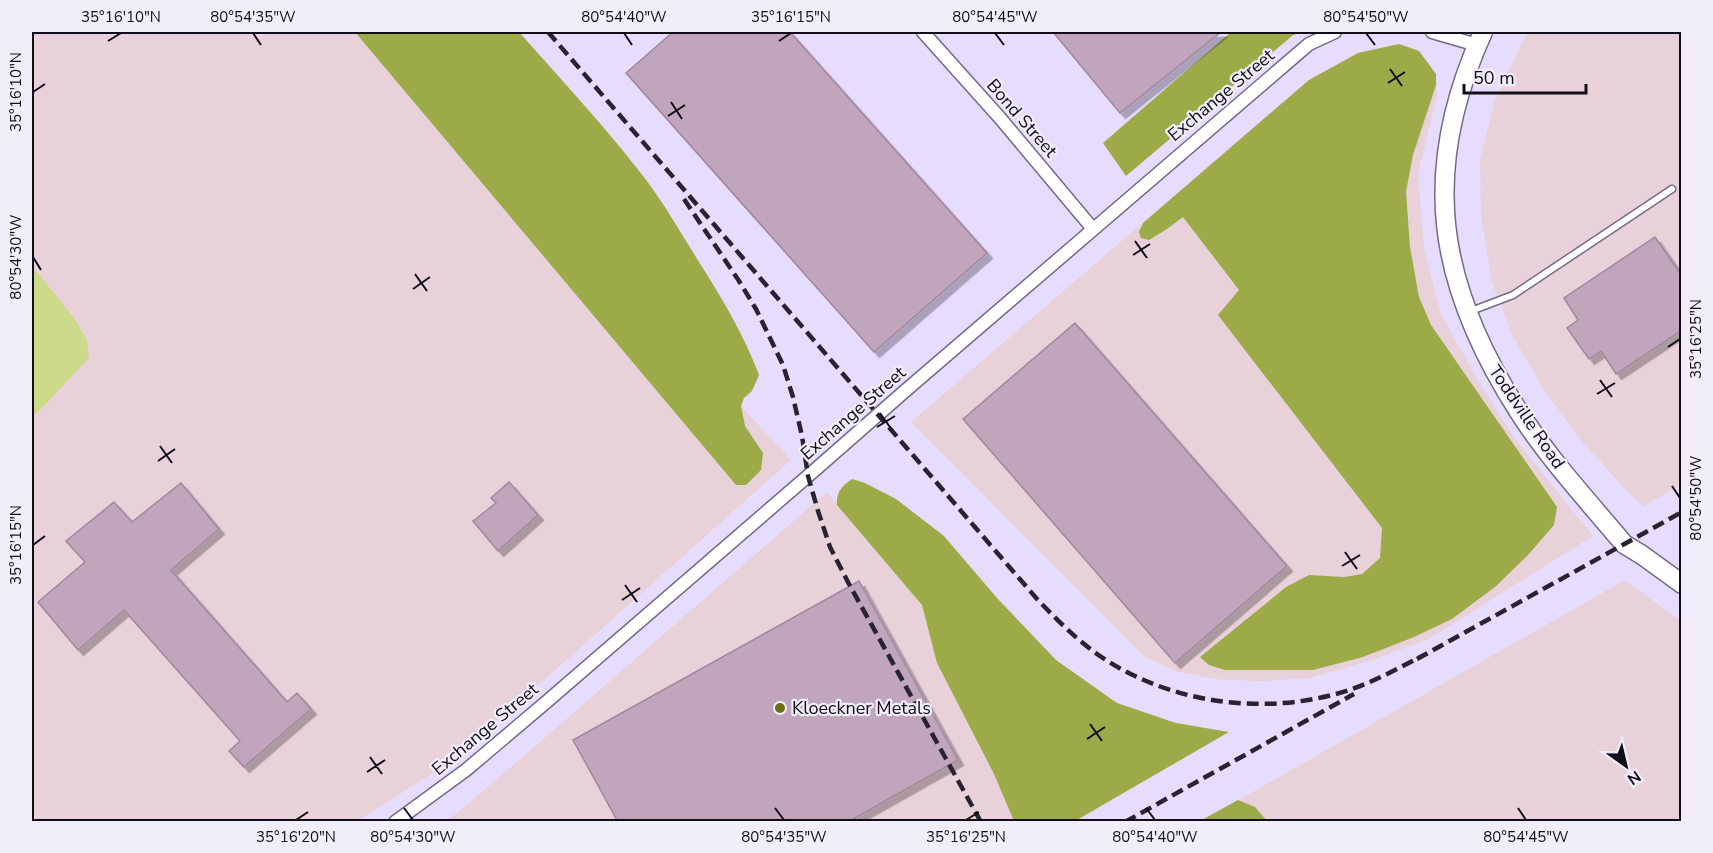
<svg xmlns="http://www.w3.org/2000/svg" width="1713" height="853" font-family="'Nunito Sans',sans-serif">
<defs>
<filter id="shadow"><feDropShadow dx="5.5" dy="5.5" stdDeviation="0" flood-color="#0004"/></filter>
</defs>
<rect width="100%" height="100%" fill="#e6dcfd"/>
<path fill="#e9d1da" d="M32,32H395L791,460L516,705L436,771L358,821H32Z
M1527,32H1681V485L1643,506L1623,487L1576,434L1545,391L1512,335L1492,282L1481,215L1480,159L1495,100Z
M1399,44L1419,51L1436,74L1437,96L1418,174L1424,249L1441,314L1479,382L1516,440L1593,536L1429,639L1372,660L1310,678L1263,681L1223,680L1178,672L1144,656L911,422L1309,80L1358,53Z
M827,492L1096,810L1075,822H443L457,813L525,755Z
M1625,580L1681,621V821L1200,822Z"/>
<path fill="#ccdb8a" d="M32,271L37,272L74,318L87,340L89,358L40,410L32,416Z"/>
<path fill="#9cab47" d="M355,32H519C558,76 599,120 636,167C660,196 679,230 699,262C722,298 744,335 759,375L752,391L744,398L741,406L745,426L763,453L761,470L746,485H736Z
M1231,32H1300L1292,36L1126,176L1103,143Z
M1399,44L1419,51L1436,74V85L1413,155L1406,192L1410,247L1419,297L1431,325L1557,507L1554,525L1528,555L1495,587L1452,619L1414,637L1363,657L1313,670H1225L1209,665L1200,657L1286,587L1309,575L1344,577L1362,574L1380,558L1382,528L1218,315L1239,290L1183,217L1167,229L1149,240L1141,238L1139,232L1143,223L1309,80L1358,53Z
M852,479L865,483L896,499L944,536L997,598L1056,660L1117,703L1176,723L1229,732L1075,821H1014L994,774L937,663L922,605L837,505C836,492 842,486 852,479Z
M1238,800L1255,807L1267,821H1200Z"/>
<path fill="#c0a5bc" stroke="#a1879e" stroke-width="1.5" filter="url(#shadow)" d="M673,32H790L987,253L874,352L626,73Z
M1053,32H1221L1120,113Z
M1655,237L1682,276V330L1616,374L1601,351L1589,359L1567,328L1578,320L1564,298Z
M1075,323L1287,566L1175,663L963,419Z
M509,482L538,515L498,551L473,521L496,503L491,498Z
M181,483L219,529L171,570L287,702L297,693L311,709L244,767L229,751L240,741L124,610L78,650L38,602L85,562L66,541L114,502L132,522Z
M859,581L958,760L848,822H618L573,740Z"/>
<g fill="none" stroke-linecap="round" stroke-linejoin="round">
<defs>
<path id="lane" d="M1471,311L1513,295L1672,189"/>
<path id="street" d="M923,32L1000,118L1093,229
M1432,32L1477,45
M395,822L466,770L544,704L808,476L905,391L1309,44L1335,32"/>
<path id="secondary" d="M1483,32C1419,172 1437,284 1519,412C1549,459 1588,501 1624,544L1642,555L1682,584"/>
</defs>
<use href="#lane" stroke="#736a87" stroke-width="9"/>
<use href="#street" stroke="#736a87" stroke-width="15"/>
<use href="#secondary" stroke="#736a87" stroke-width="21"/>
<use href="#lane" stroke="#fff" stroke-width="6"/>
<use href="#street" stroke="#fff" stroke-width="12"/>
<use href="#secondary" stroke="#fff" stroke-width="18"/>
<path stroke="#272330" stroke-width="4.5" stroke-dasharray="12 6" stroke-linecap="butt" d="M548,32L1037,599C1056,619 1075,638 1097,654C1164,701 1254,715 1332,695C1365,687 1395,670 1424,655
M684,199L739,281L756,309L783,365L793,397L802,436L808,476L818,511L830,547L849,584L981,822
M1417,659L1682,512
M1125,822L1354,694"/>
</g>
<path fill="none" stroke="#110e19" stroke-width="2" d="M253,33L261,45M624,33L632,45M995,33L1004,45M1366,33L1375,45M108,41L121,33M779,41L791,33M1390,69L1402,86M1388,83L1405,72M33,92L45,84M671,102L682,119M668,116L685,105M1135,241L1147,258M1133,255L1150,244M33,257L41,270M415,274L427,291M413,289L430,277M1668,347L1680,339M1600,380L1612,397M1597,394L1615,383M880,413L892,430M877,427L895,416M160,446L172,463M158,461L175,449M1672,486L1680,498M33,545L45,536M1345,552L1357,569M1342,566L1360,555M625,585L637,602M622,600L640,588M1090,724L1102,741M1087,739L1105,727M370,757L382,774M367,772L385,760M404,808L413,820M775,808L784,820M1146,808L1155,820M1518,808L1526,820M296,820L308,812M966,820L979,812"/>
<circle fill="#6a7016" stroke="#f1edfa" stroke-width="2" cx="780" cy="708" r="6"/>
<g text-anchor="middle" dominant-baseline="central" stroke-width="4.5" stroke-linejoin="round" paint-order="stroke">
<g font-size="18" fill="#110e19" stroke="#f1edfa">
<text transform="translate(1221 95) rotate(-40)">Exchange Street</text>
<text transform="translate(1022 118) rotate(49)">Bond Street</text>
<text transform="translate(853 413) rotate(-41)">Exchange Street</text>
<text transform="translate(1527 417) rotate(56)">Toddville Road</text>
<text transform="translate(485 729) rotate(-40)">Exchange Street</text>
</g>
<g font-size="18" fill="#110e19" stroke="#f1edfa" text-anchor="start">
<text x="792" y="708">Kloeckner Metals</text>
</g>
</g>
<rect width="1713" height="853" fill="none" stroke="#f1edfa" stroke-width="66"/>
<g transform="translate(1626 766) rotate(146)" stroke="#f1edfa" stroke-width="4.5" paint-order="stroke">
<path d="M0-4.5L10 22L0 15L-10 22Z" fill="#110e19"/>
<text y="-9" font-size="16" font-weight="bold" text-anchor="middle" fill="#110e19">N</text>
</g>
<path d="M1464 84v9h122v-9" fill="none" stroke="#110e19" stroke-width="3"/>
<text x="1473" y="84" font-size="18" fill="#110e19" stroke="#f1edfa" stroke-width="4.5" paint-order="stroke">50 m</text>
<rect x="33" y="33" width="1647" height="787" fill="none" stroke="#110e19" stroke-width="2"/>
<g font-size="15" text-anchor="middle" fill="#110e19">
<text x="121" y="22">35°16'10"N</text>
<text x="253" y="22">80°54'35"W</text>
<text x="624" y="22">80°54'40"W</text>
<text x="791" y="22">35°16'15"N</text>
<text x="995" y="22">80°54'45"W</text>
<text x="1366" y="22">80°54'50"W</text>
<text transform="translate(16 92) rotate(-90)" y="5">35°16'10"N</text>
<text transform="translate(16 257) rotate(-90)" y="5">80°54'30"W</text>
<text transform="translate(1696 339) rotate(-90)" y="5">35°16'25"N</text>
<text transform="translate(1696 498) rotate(-90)" y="5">80°54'50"W</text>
<text transform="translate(16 545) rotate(-90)" y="5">35°16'15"N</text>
<text x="296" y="842">35°16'20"N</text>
<text x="413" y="842">80°54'30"W</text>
<text x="784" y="842">80°54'35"W</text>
<text x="966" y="842">35°16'25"N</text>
<text x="1155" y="842">80°54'40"W</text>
<text x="1526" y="842">80°54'45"W</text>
</g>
</svg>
